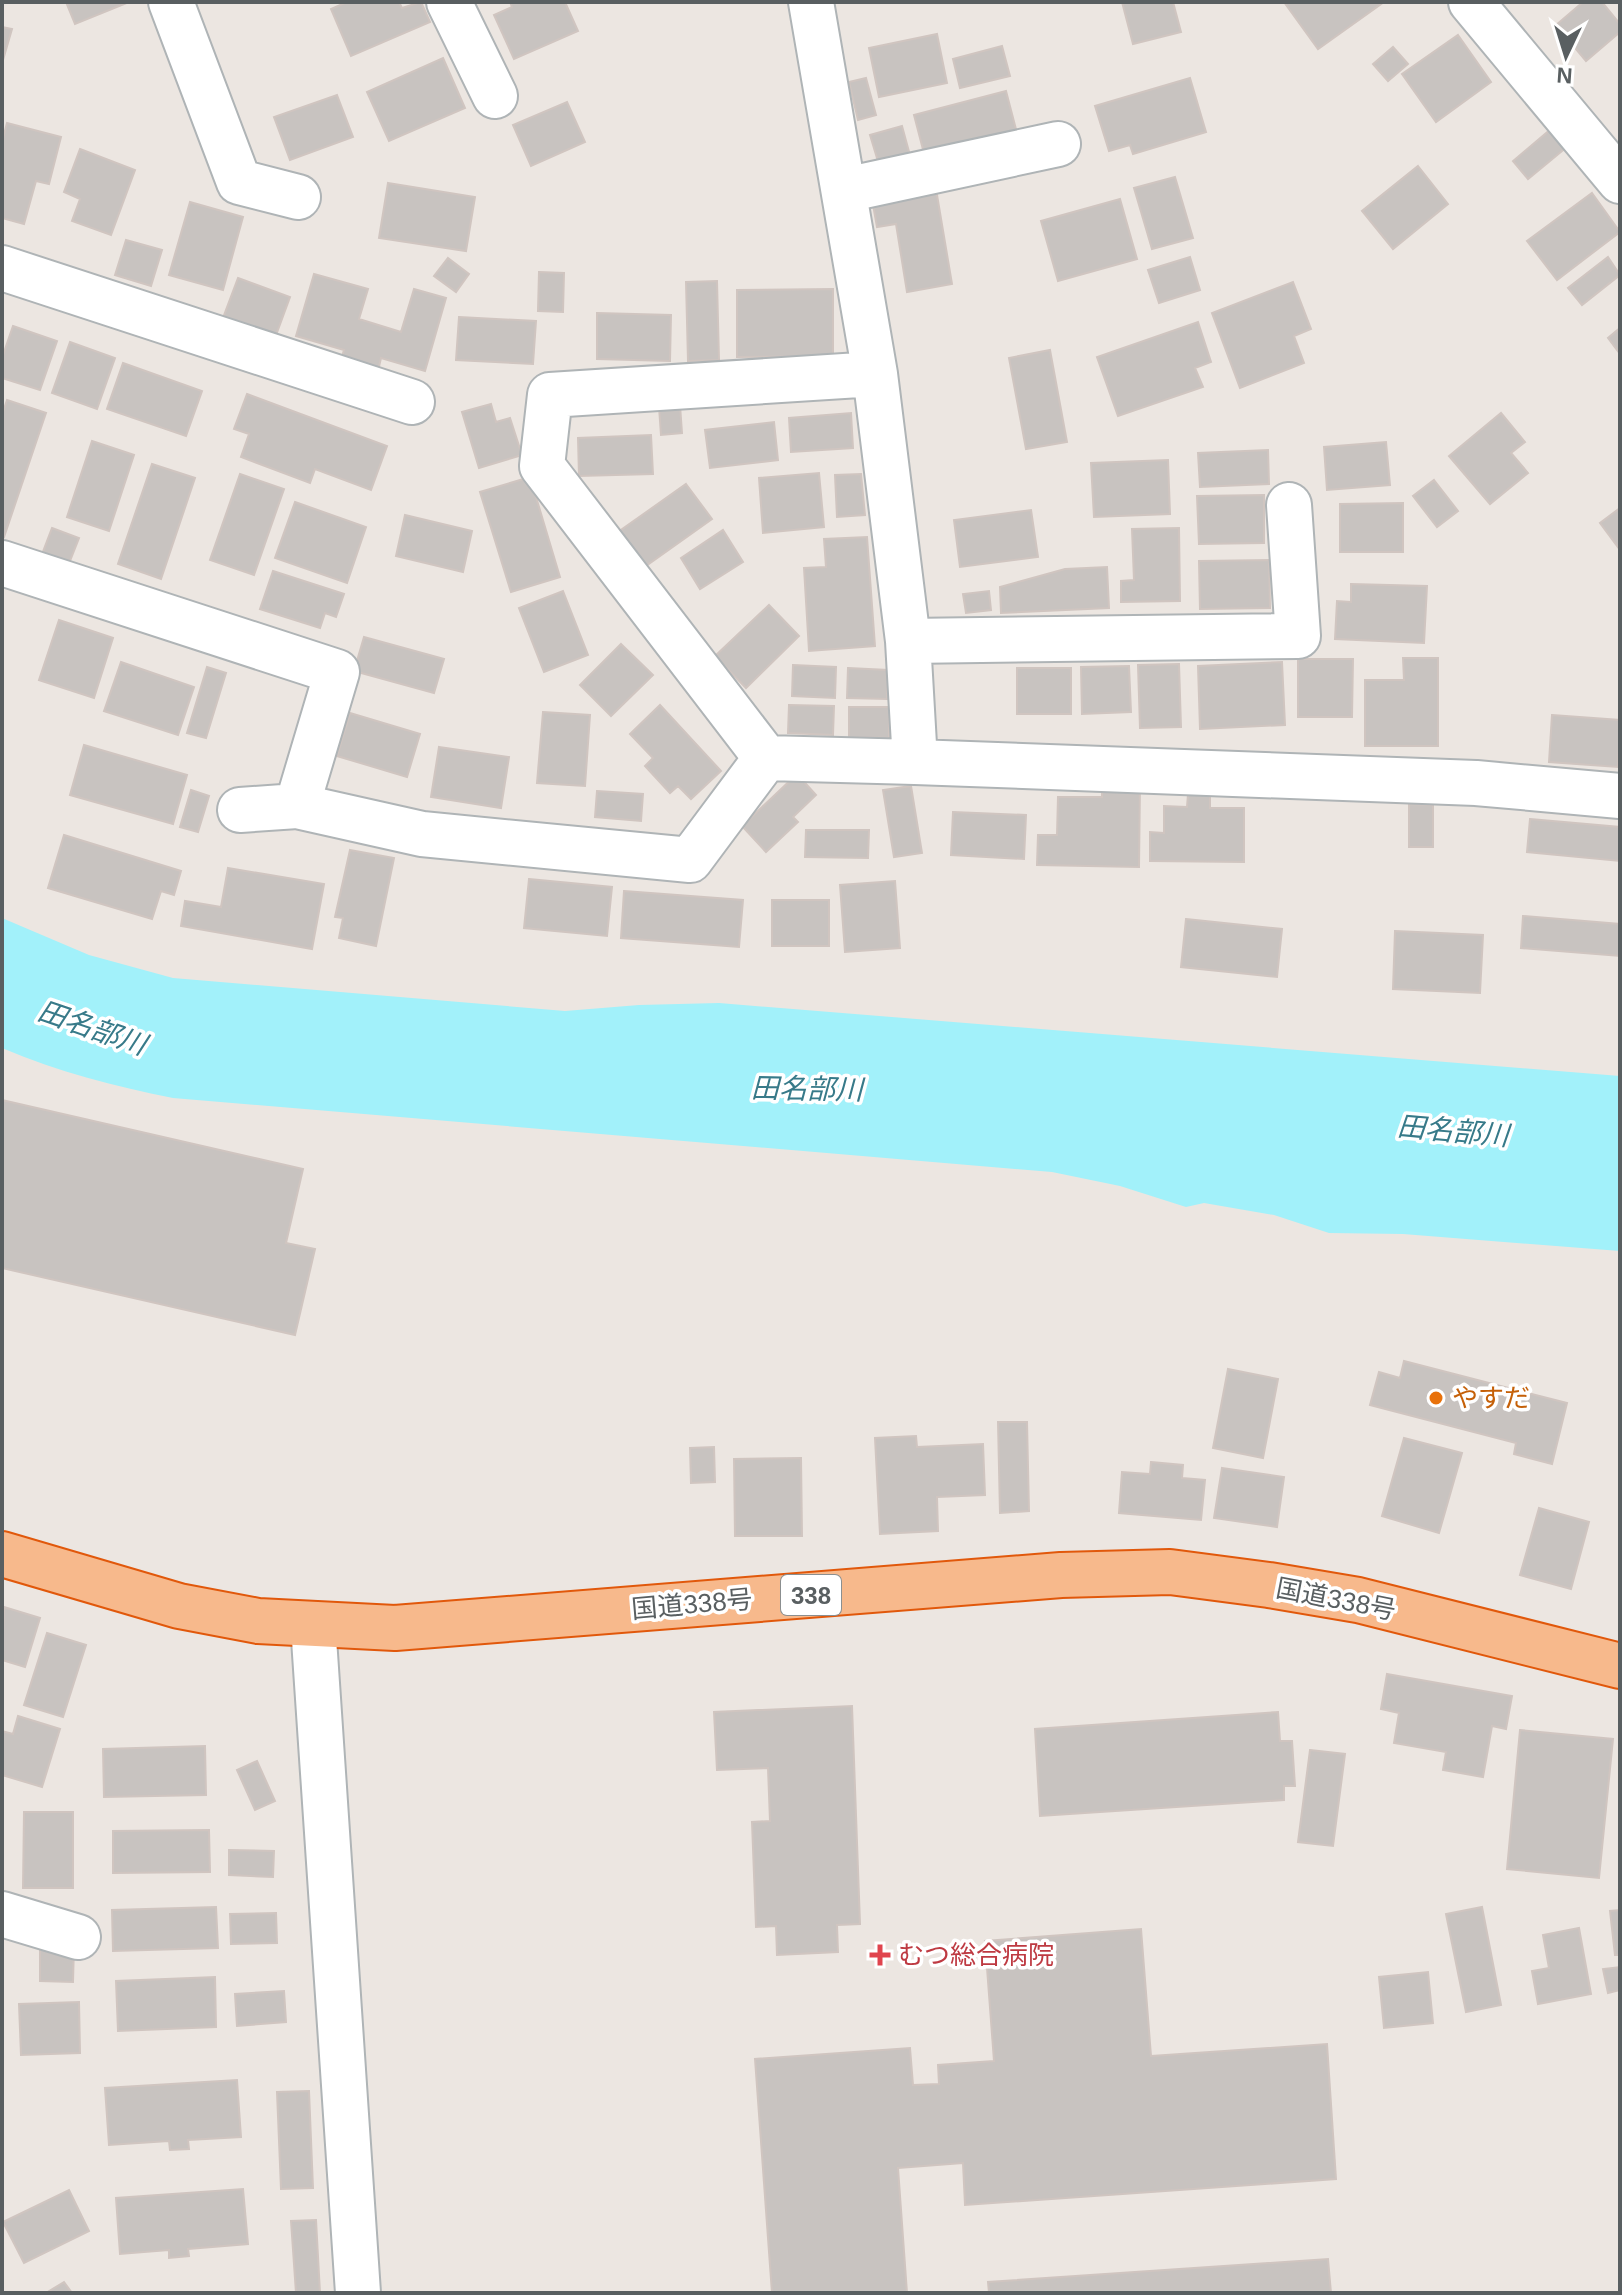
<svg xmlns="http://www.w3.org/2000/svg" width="1622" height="2295" font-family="Helvetica,'Noto Sans JP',sans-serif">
<rect width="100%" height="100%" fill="#ece6e1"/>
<path fill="#a2f1fa" d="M2,918L89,955L173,978L565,1011L639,1005L719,1003L1620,1076V1251L1403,1234L1329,1233L1274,1215L1204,1203L1186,1207L1120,1186L1052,1172L173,1098C114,1086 58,1072 2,1048Z"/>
<path fill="#c8c3c0" stroke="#d0c5c0" stroke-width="2" d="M66,2H129L75,24Z
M347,2H399L402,8L421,2L430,22L351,56L331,9Z
M510,2H565L578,31L514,59L494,15L512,7Z
M1122,2H1173L1181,32L1133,44Z
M1284,2H1384L1318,49Z
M1583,2H1602L1620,24V32L1586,61L1556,25Z
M2,27L12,29L3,60H2Z
M937,34L947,83L879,97L869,48Z
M1458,35L1491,82L1436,122L1402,74Z
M1002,46L1010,76L960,88L953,59Z
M1393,47L1408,64L1388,81L1373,64Z
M443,58L465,108L389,141L367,92Z
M866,78L876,115L858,120L849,82Z
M1190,78L1206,132L1133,154L1130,145L1109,151L1095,106Z
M1006,91L1018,137L926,161L914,115Z
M337,95L353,137L290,160L274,117Z
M567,102L585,142L531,166L513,125Z
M7,123L61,137L49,184L36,181L24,224L2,218V142Z
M902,126L911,159L880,168L870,135Z
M1551,129L1567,147L1528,179L1513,161Z
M80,149L135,170L111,235L72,221L80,199L64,192Z
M1418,166L1448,204L1393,249L1362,211Z
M1175,177L1193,238L1152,249L1134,188Z
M388,183L475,197L466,251L379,238Z
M936,189L952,284L907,292L896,224L877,227L872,199Z
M1592,193L1620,232L1557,280L1527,241Z
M1120,199L1137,259L1058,281L1041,221Z
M190,202L243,217L223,290L169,275Z
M126,240L162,250L151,286L115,275Z
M1190,257L1200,290L1159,303L1148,270Z
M1608,257L1620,275L1582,305L1568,288Z
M448,258L469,274L456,292L434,276Z
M539,272L564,273L563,312L538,311Z
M314,274L368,289L359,319L401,332L414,289L446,298L425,371L381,358L378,371L341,360L344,350L296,336Z
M238,278L290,297L275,338L223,318Z
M717,281L719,360L688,361L686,282Z
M1293,282L1311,329L1294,336L1304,363L1240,388L1212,313Z
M833,289V356L737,357V290Z
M597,313L671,315L670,361L597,359Z
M459,317L536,321L533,364L456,360Z
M1198,322L1211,362L1195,368L1203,387L1118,416L1097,357Z
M13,326L57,341L40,390L2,378V358Z
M1620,328V354L1608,338Z
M70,342L115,358L97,409L52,393Z
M1050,350L1067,442L1026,449L1009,358Z
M123,363L202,391L186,436L107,409Z
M247,394L387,446L371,490L315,469L310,483L241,457L249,434L234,429Z
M7,400L46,413L4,537L2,536V415Z
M491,404L496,422L510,418L522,455L479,468L462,412Z
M680,405L682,433L661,435L659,407Z
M851,413L853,448L791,452L789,418Z
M1501,413L1525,442L1511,453L1528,473L1490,504L1449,456Z
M774,422L778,460L710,468L705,430Z
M651,435L653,474L579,476L578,438Z
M92,441L134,455L109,531L67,517Z
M1386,442L1390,485L1327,490L1324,447Z
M1268,450L1269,484L1200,487L1198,453Z
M1168,460L1170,514L1094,517L1091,463Z
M152,464L195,478L161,579L118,564Z
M819,473L824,527L763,533L759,478Z
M240,474L284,489L254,575L210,560Z
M861,474L865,515L837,517L835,475Z
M530,477L560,577L511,592L480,492Z
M1434,480L1458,511L1437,527L1413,496Z
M686,484L712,519L643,568L618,532Z
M1264,495V543L1199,544L1197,496Z
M295,502L366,527L347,583L275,558Z
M1403,503V552H1340V504Z
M1620,508V550L1600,523Z
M1031,510L1038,557L960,567L954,520Z
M405,515L472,531L463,572L396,556Z
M52,528L79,538L68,566L41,557Z
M1179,528L1180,601L1121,602V581L1134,580L1132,529Z
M723,530L743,562L700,589L681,558Z
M867,537L875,646L809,651L804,568L826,567L824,539Z
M1269,560L1270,608L1200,609L1199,561Z
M1107,567L1109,608L1001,613L1000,587L1065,569Z
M273,571L344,594L336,617L325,613L320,628L260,609Z
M1351,584L1427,586L1424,643L1335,639L1337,601L1351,602Z
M563,591L588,655L544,672L519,608Z
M989,591L991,610L966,613L963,594Z
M769,605L799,636L746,688L715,656Z
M59,620L113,638L94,698L39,680Z
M364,637L444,659L434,693L354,671Z
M621,644L653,675L611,716L580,685Z
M1403,658H1438V746H1365V680H1404Z
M1298,659H1353L1352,717H1298Z
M121,662L194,687L178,735L104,711Z
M1282,662L1285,725L1200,729L1198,666Z
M1179,664L1181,727L1140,728L1138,665Z
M793,665L836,667L835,698L792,696Z
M1129,666L1131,712L1082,714L1081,667Z
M207,667L226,673L206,738L187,733Z
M848,668L888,670L887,699L847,698Z
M1017,668H1071V714H1017Z
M660,705L721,771L691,799L678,786L670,793L645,766L653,758L630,734Z
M789,705L834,706L833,735L788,733Z
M849,707H889V738L849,737Z
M543,712L590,715L585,786L537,783Z
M350,713L420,734L407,777L337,756Z
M1552,715L1620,720L1618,767L1549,762Z
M84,745L187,775L173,824L70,795Z
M439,747L509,757L501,808L431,797Z
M797,774L816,795L793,817L798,822L766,852L742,826Z
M1102,782L1140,783L1139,867L1037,865L1038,835H1057L1058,797H1102Z
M911,786L922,853L894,857L883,790Z
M191,790L209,796L198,832L180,827Z
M597,791L643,794L641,821L595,817Z
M1188,794H1210V808H1244V862L1150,861V832L1164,833V806L1187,807Z
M1409,804L1433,805V847H1409Z
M953,812L1026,815L1024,859L951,855Z
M1530,819L1620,827V861L1527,852Z
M806,830H869L868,858L805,857Z
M64,835L181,871L174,895L161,891L152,919L48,888Z
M350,850L394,858L376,946L339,938L343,918L335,917Z
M228,868L324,884L312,949L181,926L185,901L221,907Z
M529,879L612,887L607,936L524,928Z
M895,881L900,948L845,952L840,885Z
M624,891L743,900L739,947L621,938Z
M772,900H829V946H772Z
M1523,916L1620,924V956L1521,948Z
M1186,919L1282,929L1277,977L1181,967Z
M1395,931L1483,935L1480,993L1393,989Z
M2,1100L303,1169L286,1243L315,1249L295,1335L2,1268Z
M1404,1361L1567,1403L1552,1464L1514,1454L1516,1443L1370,1405L1379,1372L1400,1378Z
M1228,1369L1278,1379L1263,1458L1213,1448Z
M998,1422H1027L1029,1511L1000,1513Z
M916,1436L917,1447L983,1444L985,1495L937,1497L938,1531L880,1534L875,1438Z
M1404,1438L1462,1453L1439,1533L1382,1516Z
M714,1447L715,1482L691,1483L690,1448Z
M801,1458L802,1536H735L734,1459Z
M1151,1462L1183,1465L1182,1478L1205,1480L1201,1520L1119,1513L1122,1472L1150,1474Z
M1222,1468L1284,1477L1277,1527L1214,1518Z
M1539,1508L1589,1522L1571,1589L1520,1575Z
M4,1607L40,1618L25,1667L2,1660Z
M47,1633L86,1645L63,1717L24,1705Z
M1387,1674L1512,1696L1506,1729L1492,1726L1483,1777L1443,1770L1446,1752L1394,1743L1399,1713L1381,1709Z
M852,1706L860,1924L837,1925L838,1952L777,1955L776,1926L756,1927L752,1822L770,1821L768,1768L717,1770L714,1712Z
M1278,1712L1280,1741H1292L1295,1786H1284V1800L1040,1816L1035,1729Z
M18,1716L60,1729L42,1787L2,1775V1731L13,1734Z
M1520,1730L1613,1739L1599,1878L1507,1869Z
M205,1746L206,1795L104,1797L103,1749Z
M1310,1750L1345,1754L1333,1846L1298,1842Z
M257,1761L275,1801L255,1810L237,1770Z
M24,1812H73V1888H23Z
M209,1830L210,1872L113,1873V1831Z
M229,1850L274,1851L273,1877L229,1875Z
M216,1907L218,1948L113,1951L112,1910Z
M1482,1907L1501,2005L1466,2012L1446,1914Z
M1620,1910V1955H1615L1610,1911Z
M276,1913L277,1943L231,1944L230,1914Z
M1579,1928L1591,1994L1538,2004L1532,1971L1549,1968L1543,1935Z
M1141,1929L1151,2056L1327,2044L1336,2179L965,2205L963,2163L898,2168L907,2293H772L755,2059L910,2048L913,2085L939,2084L938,2065L994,2061L985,1941Z
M40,1945L74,1946L73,1982L40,1981Z
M1620,1967V1990L1608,1993L1603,1969Z
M1428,1972L1433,2023L1384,2028L1379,1977Z
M215,1977L216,2027L118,2031L116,1981Z
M284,1991L286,2022L237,2026L235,1994Z
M79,2002L80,2053L21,2055L19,2004Z
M237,2080L241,2137L188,2140L189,2149L170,2150L169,2141L109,2145L105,2088Z
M309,2091L313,2188L281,2189L277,2092Z
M243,2189L248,2244L188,2249L189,2256L169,2258V2250L120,2254L116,2198Z
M69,2190L89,2231L24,2263L3,2222Z
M316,2220L320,2293H296L291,2221Z
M1328,2259L1331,2293H989L988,2282Z
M64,2282L72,2293H46Z"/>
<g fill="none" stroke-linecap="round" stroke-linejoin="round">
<defs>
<path id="minor" d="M171,2L239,182L298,197
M449,2L495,96
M811,2L875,374L908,641L915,762L1476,783L1620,796
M1471,2L1620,181
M845,190L1058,144
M2,268L412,402
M2,563L337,672L297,806
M908,641L1298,636L1289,505
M766,758L542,466L550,395L875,374
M240,810L297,806L422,834L690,860L766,758L915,762
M313,1624L358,2293
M2,1914L78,1937"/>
<path id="highway" d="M2,1554L179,1606L258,1621L395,1628L1061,1575L1170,1572L1269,1585L1358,1600L1620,1666"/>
</defs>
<use href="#minor" stroke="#afb4b6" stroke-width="48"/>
<use href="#highway" stroke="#e1580b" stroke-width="48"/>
<use href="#minor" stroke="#fff" stroke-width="44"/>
<use href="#highway" stroke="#f7b98c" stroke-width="44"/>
</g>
<circle fill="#e8710a" stroke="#fff" stroke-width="3" cx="1436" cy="1398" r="8"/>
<path fill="#e0444e" stroke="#fff" stroke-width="3" d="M876 1943h8v8h8v8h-8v8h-8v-8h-8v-8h8z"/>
<g text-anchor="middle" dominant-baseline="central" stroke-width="7" stroke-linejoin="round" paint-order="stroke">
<rect fill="#fff" stroke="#8b8f90" stroke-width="2" x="781" y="1575" width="60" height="40" rx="6"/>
<g font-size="24" font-weight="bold" fill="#595f61">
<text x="811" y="1595">338</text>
</g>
<g font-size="26" fill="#c56008" stroke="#fff" text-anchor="start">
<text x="1452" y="1398">やすだ</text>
</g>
<g font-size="26" fill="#595f61" stroke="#fff">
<text transform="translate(1336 1599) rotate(11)">国道338号</text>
<text transform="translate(692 1604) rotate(-5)">国道338号</text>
</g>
<g font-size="26" fill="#be3a42" stroke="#fff" text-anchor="start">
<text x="898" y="1955">むつ総合病院</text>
</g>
<g font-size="28" font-style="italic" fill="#377a89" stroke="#fff">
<text transform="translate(92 1028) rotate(19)">田名部川</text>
<text transform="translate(807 1089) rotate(1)">田名部川</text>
<text transform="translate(1453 1131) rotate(5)">田名部川</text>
</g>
</g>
<rect width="1622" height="2295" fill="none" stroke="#595f61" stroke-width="8"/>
<g transform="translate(1566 56) rotate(184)" stroke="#ffffff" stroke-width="6" paint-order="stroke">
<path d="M0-6L14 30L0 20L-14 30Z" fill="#595f61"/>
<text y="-12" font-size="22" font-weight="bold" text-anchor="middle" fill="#595f61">N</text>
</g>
</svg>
